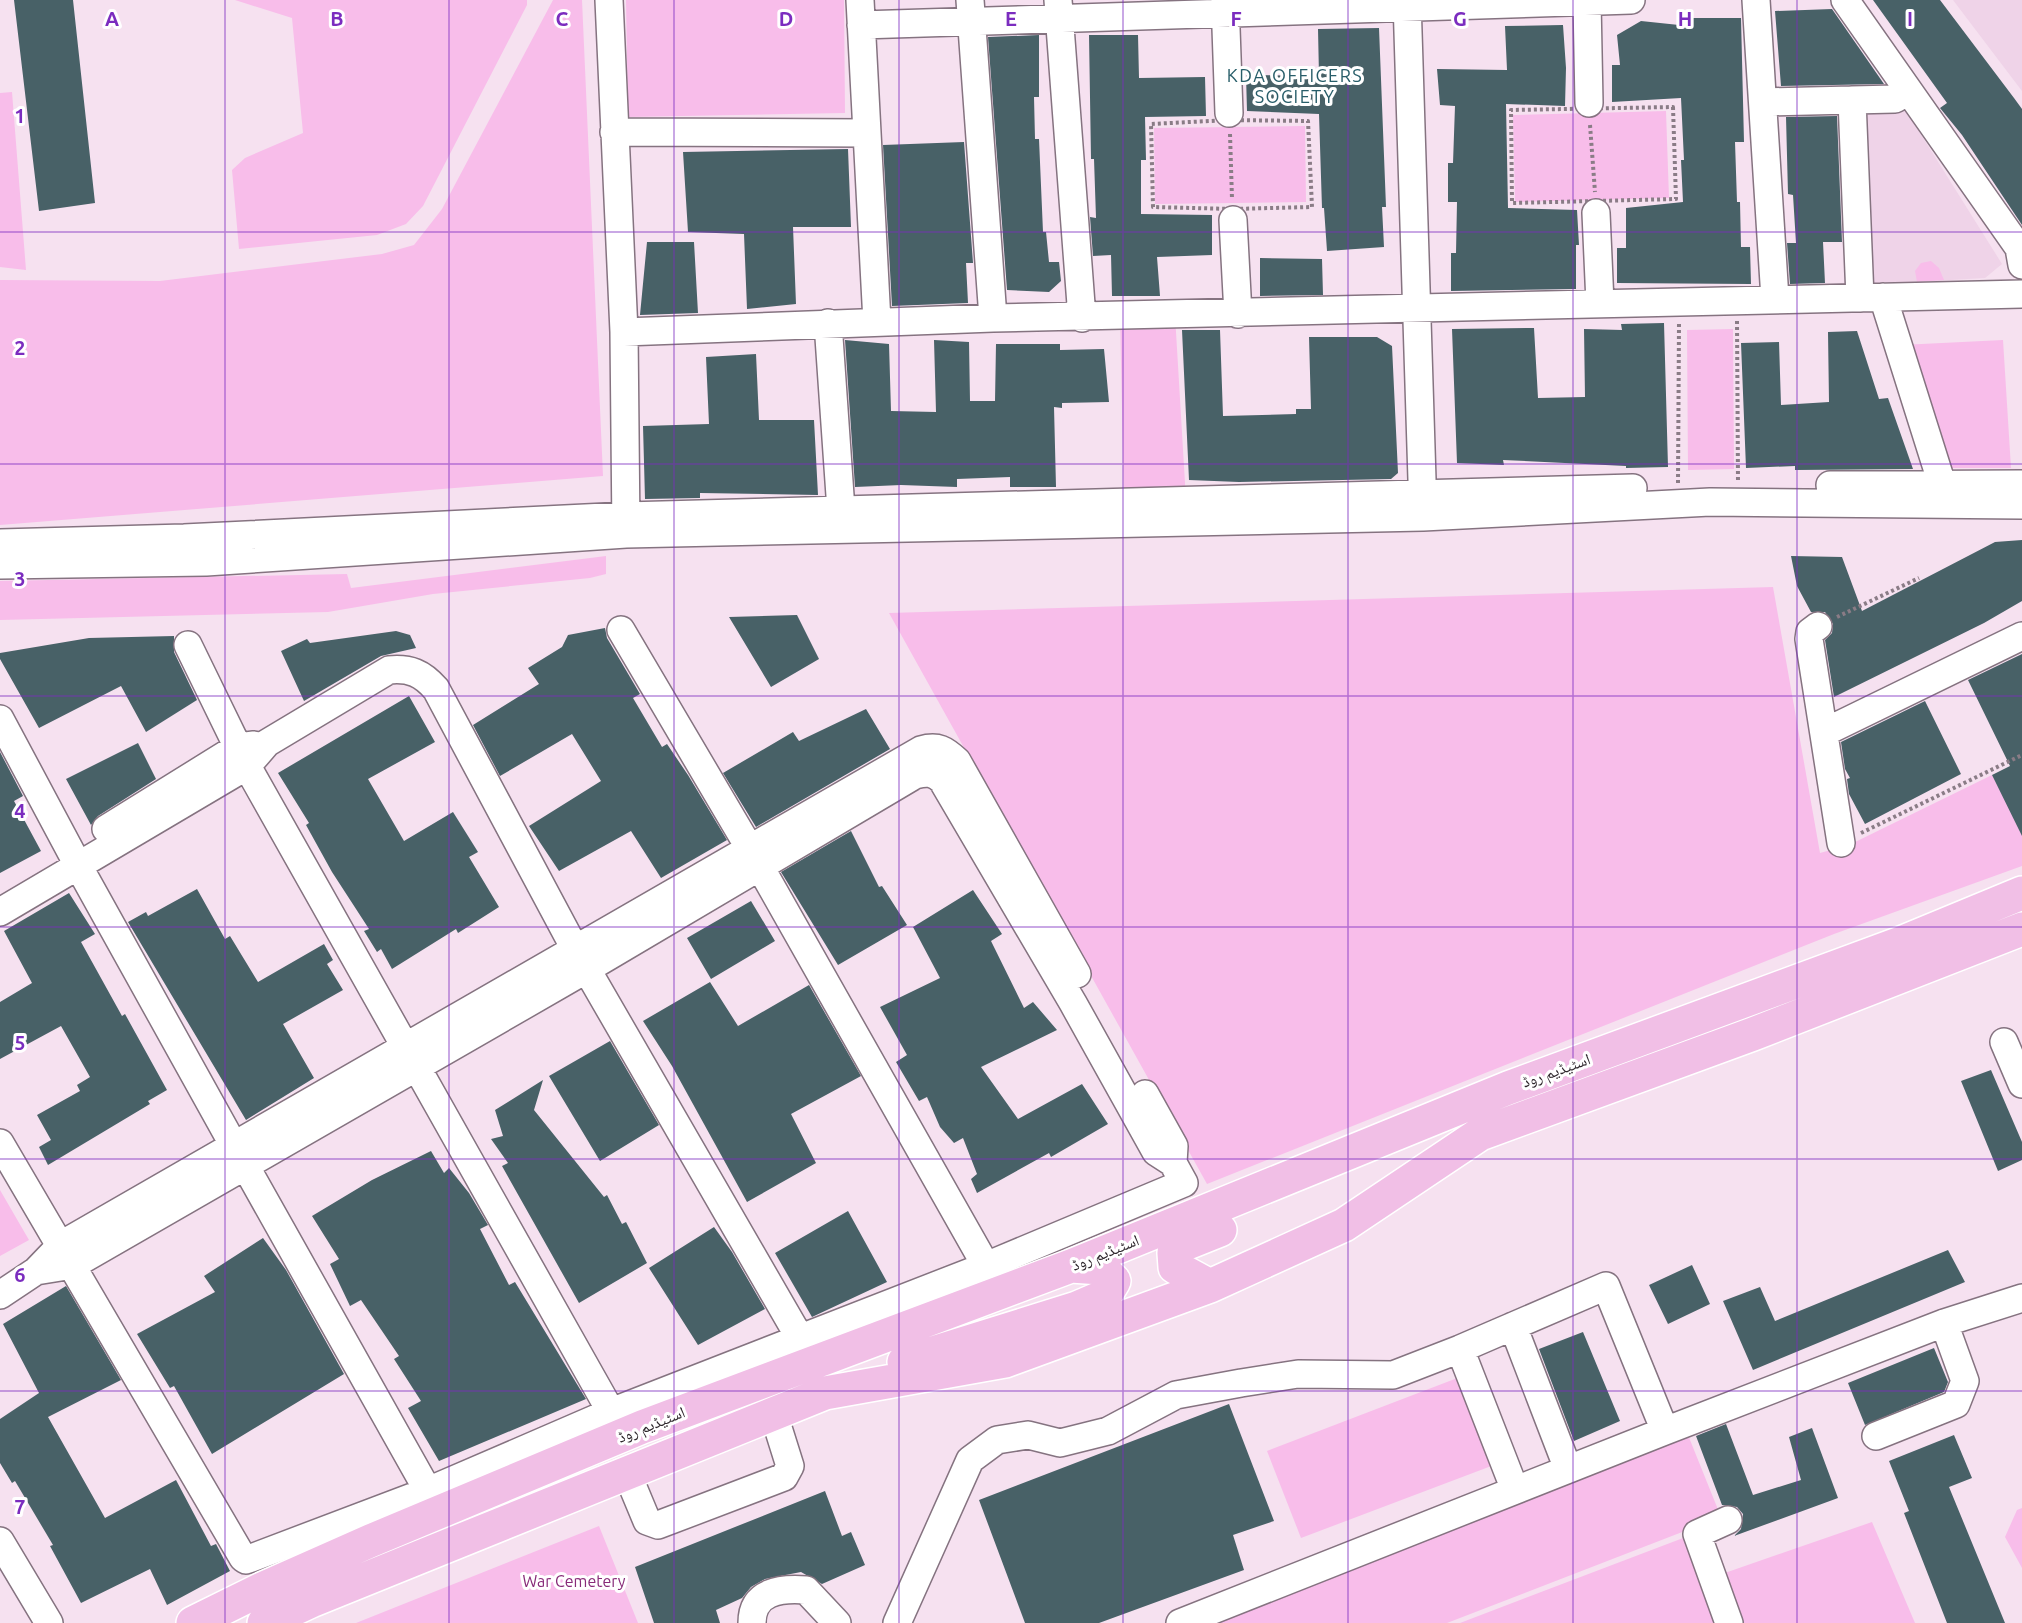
<svg xmlns="http://www.w3.org/2000/svg" width="2022" height="1623" font-family="Ubuntu,'Noto Naskh Arabic',sans-serif">
<rect width="100%" height="100%" fill="#f6e1f0"/>
<path fill="#efd3e8" d="M1953,0H2022V91Z
M1900,101L2002,264L1985,278L1863,285L1855,102Z"/>
<path fill="#f8bdea" d="M235,0H527V5L423,206L406,224L377,235L239,249L232,170L245,158L303,133L292,18Z
M553,0H582L603,476L0,525V280L160,281L382,254L414,245L442,209Z
M626,0H844L845,113L628,117Z
M12,92L26,270L0,267V93Z
M1666,111L1669,198L1515,202L1513,115Z
M1305,126L1306,202L1155,204L1154,128Z
M1931,261L1939,268L1944,280L1917,282L1915,271L1921,263Z
M1175,315L1186,500L1124,502L1120,316Z
M1733,329L1734,469L1688,470L1687,330Z
M2003,340L2011,468H1940L1901,345Z
M606,556V574L590,578L433,594L328,612L0,620V581L347,574L351,588Z
M1773,587L1820,853L1849,845L1992,775L2022,832V866L1834,934L1207,1184L889,613Z
M0,1190L29,1240L0,1256Z
M1460,1377L1494,1465L1301,1538L1267,1451Z
M1688,1435L1721,1517L1447,1623H1210Z
M2022,1508V1568L2005,1537L2017,1510Z
M1872,1522L1915,1623H1736L1719,1575Z
M599,1526L638,1623H356Z
M1691,1535L1722,1623H1460Z"/>
<path fill="#486167" d="M14,0H73L95,203L39,211Z
M1873,0H1940L2014,98L2022,109V225L1962,135L1940,108L1947,103Z
M1832,9L1884,84L1781,86L1775,11Z
M1679,18H1741L1744,142H1735L1737,202H1740L1741,247H1750L1751,284L1617,283V248H1626V208L1683,202L1681,160H1684L1681,98L1612,102V65H1620L1617,35L1641,21L1679,25Z
M1563,25L1566,68L1565,106L1506,104L1508,208L1577,210L1579,245H1576V289L1451,291V253H1456L1457,202H1448V163H1453L1455,106L1440,105L1437,69L1507,70L1505,26Z
M1379,28L1386,207H1382L1384,247L1327,251L1324,208H1322L1319,114L1247,111L1246,75L1319,76L1318,29Z
M1039,35V97H1034L1035,139H1039L1043,232H1046L1049,262H1059L1061,281L1049,292L1007,290L988,37Z
M1089,35H1138L1139,78L1205,77L1206,116L1145,117L1146,160H1141V214L1212,215V255L1157,257L1160,296H1112L1111,255L1093,256L1090,217L1096,218L1094,159H1091Z
M1837,116L1842,242H1823L1825,283L1790,284L1787,243H1796L1793,195L1788,194L1786,117Z
M964,142L973,263H966L968,303L892,306L883,145Z
M848,149L851,227H793L796,304L747,309L744,234L688,232L683,152Z
M647,242H694L698,313L640,315Z
M1260,258L1322,259L1323,295L1260,296Z
M1664,323L1668,467L1626,468V466L1503,460L1504,465L1457,463L1452,329L1534,328L1538,398L1585,397L1584,329L1622,330L1621,324Z
M1182,330H1220L1223,416L1296,414V409H1311L1309,337H1377L1392,346L1398,473L1391,479L1239,482L1189,480Z
M1857,331L1879,399L1888,398L1913,469L1795,470V466L1746,468L1741,343L1779,342L1781,405L1829,402L1828,332Z
M845,340L889,344L891,411L936,412L934,340L969,342L970,401H995L996,344H1060V350L1104,349L1109,402L1062,403V408L1054,407L1056,487H1010V477L957,479V487L901,485L855,487Z
M756,354L759,420H814L818,495L700,493V498L645,499L643,426L709,424L706,357Z
M2022,540V601L1984,623L1834,697L1825,640L1832,633L1833,624L1825,612H1811L1797,586L1791,556L1842,557L1862,611L1995,542Z
M797,615L819,659L771,687L729,617Z
M605,628L607,638L640,694L633,698L662,747L667,744L688,775L727,840L661,878L631,831L559,871L529,826L601,781L572,734L500,776L473,725L539,684L528,668L562,647L568,635Z
M396,631L410,635L416,648L381,656L304,701L281,651L307,639L310,643Z
M174,636V652L197,700L146,732L121,686L39,728L0,659V653L89,638Z
M2022,654V836L1992,775L2010,766L1968,680Z
M409,696L435,742L368,779L404,841L453,812L478,852L469,857L499,907L458,933L456,929L392,969L381,949L377,952L364,931L369,929L332,872L306,825L309,823L278,773Z
M1925,701L1961,774L1865,824L1849,794L1847,779L1850,778L1845,769L1841,742Z
M866,709L890,749L756,827L723,773L793,732L799,741Z
M138,743L156,779L98,816L91,825L66,779Z
M0,752L23,796L14,801L41,851L0,873Z
M851,831L879,887L882,886L907,925L838,965L781,872Z
M197,889L225,939L230,936L258,982L324,944L333,960L327,964L343,990L283,1024L314,1078L246,1120L128,922L146,912L148,916Z
M973,890L1002,934L991,941L1024,1008L1033,1002L1057,1030L981,1067L1018,1119L1082,1084L1108,1124L1051,1157L1049,1153L977,1193L971,1179L977,1174L963,1138L954,1143L940,1127L927,1097L919,1101L896,1062L907,1055L880,1007L940,978L913,927Z
M69,893L95,934L81,942L122,1016L125,1014L167,1090L148,1101L150,1104L48,1165L39,1147L51,1140L37,1115L80,1091L77,1085L90,1077L61,1026L0,1059V1002L32,983L4,931Z
M751,901L775,941L711,979L687,938Z
M710,982L738,1026L809,985L861,1076L791,1114L816,1163L747,1202L672,1066L643,1021Z
M610,1041L659,1125L600,1161L549,1076Z
M1991,1070L2022,1142V1160L1998,1171L1961,1081Z
M543,1080L534,1110L604,1197L607,1195L622,1224L626,1222L647,1263L579,1303L502,1166L508,1163L491,1139L503,1136L495,1110Z
M431,1151L444,1173L449,1168L469,1193L488,1225L480,1229L509,1285L515,1282L586,1399L439,1461L408,1408L421,1401L394,1359L399,1356L361,1300L350,1306L330,1264L339,1259L312,1216L372,1180Z
M848,1211L887,1282L812,1317L775,1253Z
M714,1227L732,1252L765,1309L698,1345L649,1268Z
M263,1238L286,1270L344,1374L212,1454L174,1386L170,1388L137,1334L215,1292L204,1276Z
M1948,1250L1965,1282L1753,1370L1723,1301L1760,1287L1775,1321Z
M1692,1265L1710,1304L1668,1324L1649,1285Z
M66,1286L121,1380L48,1417L105,1518L176,1480L211,1546L216,1544L230,1571L167,1605L150,1569L81,1603L50,1546L53,1545L15,1481L12,1483L0,1463V1419L39,1393L3,1324Z
M1583,1332L1620,1421L1574,1441L1539,1349Z
M1934,1348L1948,1382L1944,1392L1865,1425L1848,1383Z
M1229,1404L1274,1521L1233,1535L1244,1570L1099,1623H1025L979,1500Z
M1726,1424L1753,1495L1801,1480L1789,1437L1812,1428L1838,1498L1734,1536L1741,1529L1743,1514L1737,1507L1722,1505L1696,1436Z
M1954,1435L1972,1478L1949,1487L2005,1623H1947L1904,1513L1909,1511L1889,1461Z
M825,1491L842,1536L851,1532L865,1565L822,1584L801,1572L765,1579L751,1587L742,1598L716,1610L720,1623H654L635,1567Z"/>
<g fill="none" stroke-linecap="round" stroke-linejoin="round">
<defs>
<path id="minor" d="M609,0L624,332L626,532
M860,0L877,322
M970,0L993,318
M1058,0L1082,318
M1225,0L1229,113
M1407,0L1423,512
M1756,0L1775,299
M1845,0L2019,248L2022,265
M1587,1L1589,103
M861,25L1631,0
M1852,100L1895,99L1908,91
M1763,102L1852,100L1860,298
M614,132L865,133
M1596,213L1600,303
M1233,220L1238,314
M1883,297L1942,484
M828,323L841,510
M624,332L993,318L2022,294
M1830,485L2022,484
M0,543L184,538L626,516L1633,488
M0,565L206,562L626,534L1423,517L1710,502L2022,505
M1818,626L1810,632L1809,639L1841,843
M621,630L750,849
M188,645L247,766L611,1412
M0,719L79,867L234,1146
M1825,732L2022,636
M106,829L238,747L254,745
M759,865L986,1266
M0,912L247,766L267,743L389,670C410,668 422,673 436,689L575,949L801,1340
M2004,1042L2022,1084
M1145,1094L1174,1146L1173,1163
M0,1143L243,1558L246,1560L428,1491L611,1412L986,1266L1184,1183L1173,1163L1156,1152L1073,1003L942,780C933,772 927,772 915,775L587,969L73,1265L36,1271
M246,1167L428,1491
M0,1295L36,1271L61,1245L921,750C938,745 945,750 957,761L1077,974
M1513,1326L1568,1469
M1460,1349L1515,1490
M1876,1436L1956,1404L1965,1381L1944,1323
M627,1473L647,1521L658,1525L784,1477L790,1466L774,1415
M1728,1520L1697,1534L1729,1623
M0,1541L49,1623
M752,1623C752,1591 781,1588 806,1590L837,1623
M897,1623L970,1460L997,1440L1028,1435L1060,1443L1108,1431L1176,1395L1241,1383L1298,1374L1393,1375L1460,1349L1606,1286L1665,1431
M1180,1623L1665,1431L1944,1323L2022,1298"/>
<path id="major" d="M1210,1286L1175,1267L1174,1253L1180,1246L1220,1230
M904,1362L1077,1308L1105,1296L1114,1281L1101,1268L1071,1266
M193,1623L264,1588L370,1541L642,1427L1071,1266L1508,1088L1901,943L2022,893
M264,1623L311,1601L825,1393L1005,1361L1210,1286L1344,1225L1480,1134L1753,1034L2022,929"/>
</defs>
<use href="#minor" stroke="#857380" stroke-width="30"/>
<use href="#major" stroke="#fff" stroke-width="36"/>
<path stroke="#8a7c86" stroke-width="4" stroke-dasharray="3 3" stroke-linecap="butt" d="M1673,107L1676,199L1512,203L1511,110Z
M1229,120L1308,121L1312,207L1232,209L1153,207L1151,124Z
M1590,125L1595,192
M1230,134L1232,199
M1737,321L1738,482
M1678,483L1679,323
M1837,617L1919,578
M1861,833L2022,755"/>
<use href="#minor" stroke="#fff" stroke-width="27"/>
<use href="#major" stroke="#f1bfe6" stroke-width="33"/>
</g>
<path fill="none" stroke="#7b2cbf" stroke-width="1.5" stroke-opacity="0.55" d="M225,0V1623M449,0V1623M674,0V1623M899,0V1623M1123,0V1623M1348,0V1623M1573,0V1623M1797,0V1623M0,232H2022M0,464H2022M0,696H2022M0,927H2022M0,1159H2022M0,1391H2022"/>
<g text-anchor="middle" dominant-baseline="central" stroke-width="6" stroke-linejoin="round" paint-order="stroke">
<g font-size="16" fill="#2e272c" stroke="#fff">
<text transform="translate(1556 1070) rotate(-20)">اسٹیڈیم روڈ</text>
<text transform="translate(1105 1252) rotate(-22)">اسٹیڈیم روڈ</text>
<text transform="translate(651 1424) rotate(-22)">اسٹیڈیم روڈ</text>
</g>
<g font-size="16" fill="#882b79" stroke="#fff">
<text x="574" y="1581">War Cemetery</text>
</g>
<g font-size="18" letter-spacing="1.5" fill="#275d69" stroke="#fff">
<text x="1295" y="75">KDA OFFICERS<tspan x="1295" dy="21">SOCIETY</tspan></text>
</g>
</g>
<g font-size="20" text-anchor="middle" font-weight="bold" fill="#7b2cbf" stroke="#fff" stroke-width="6" stroke-linejoin="round" paint-order="stroke">
<text x="112" y="26">A</text>
<text x="337" y="26">B</text>
<text x="562" y="26">C</text>
<text x="786" y="26">D</text>
<text x="1011" y="26">E</text>
<text x="1236" y="26">F</text>
<text x="1460" y="26">G</text>
<text x="1685" y="26">H</text>
<text x="1910" y="26">I</text>
<text x="20" y="123">1</text>
<text x="20" y="355">2</text>
<text x="20" y="586">3</text>
<text x="20" y="818">4</text>
<text x="20" y="1050">5</text>
<text x="20" y="1282">6</text>
<text x="20" y="1514">7</text>
</g>
</svg>
